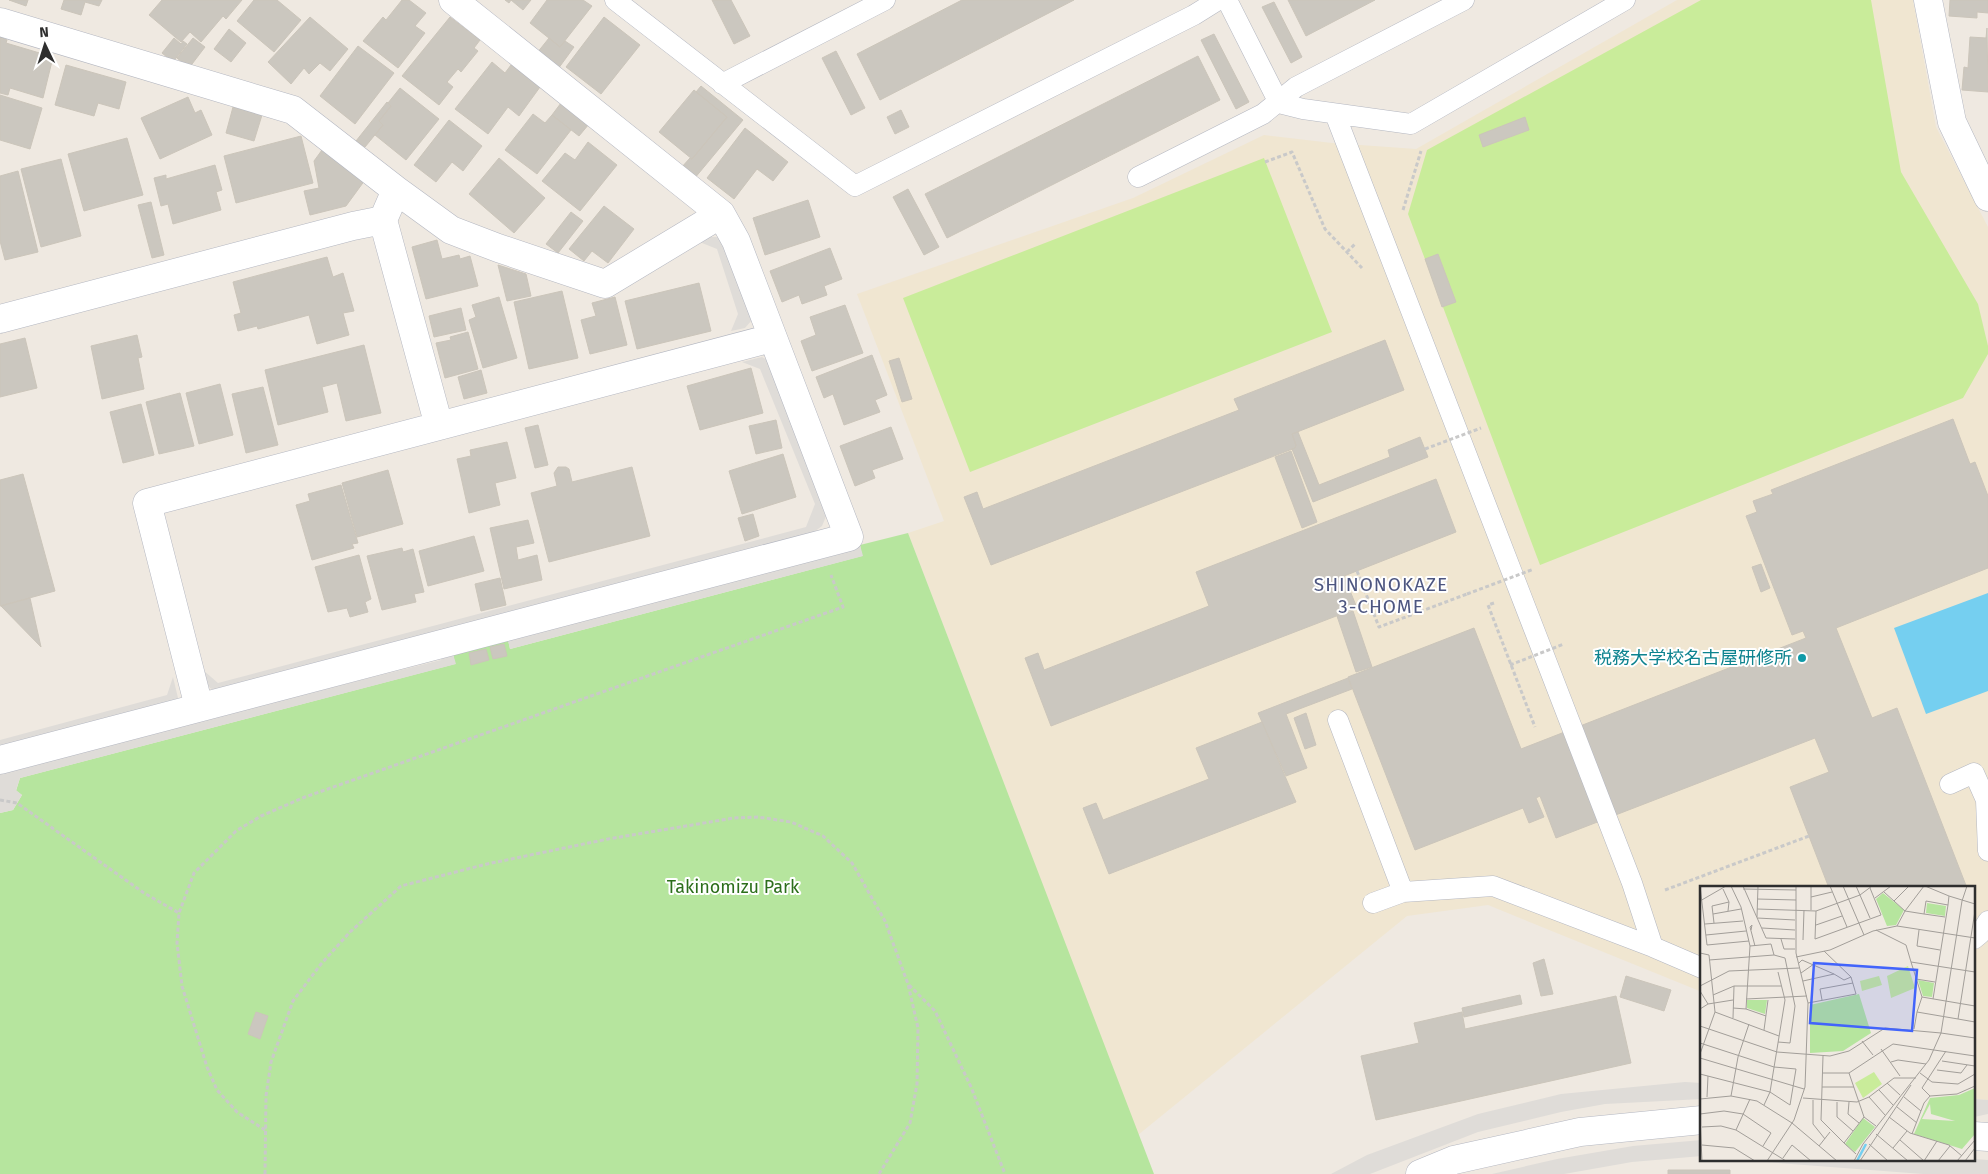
<svg xmlns="http://www.w3.org/2000/svg" width="1988" height="1174" font-family="'Fira Sans','Noto Sans JP',sans-serif">
<rect width="100%" height="100%" fill="#efe9e1"/>
<path fill="#f0e6d1" d="M1677,0H1913L1936,127L1988,227V1100L1974,1099V888H1702V992L1488,905L1407,916L1138,1135L908,533L944,521L857,294L1133,198L1264,135L1332,143L1416,149Z"/>
<path fill="#b6e59e" d="M908,533L1154,1174H0V813L13,810L22,795L16,791L20,778L455,664L453,653L508,640L510,649L862,556L860,545Z"/>
<path fill="#c9ec9a" d="M1701,0H1871L1901,172L1978,304L1988,346V354L1963,398L1540,565L1408,214L1427,150Z
M1264,158L1332,332L970,472L903,298Z"/>
<path fill="#dfdcd8" d="M709,237H716L724,240L752,320L745,328L731,331L738,314L717,249L697,241Z
M762,357L770,362L827,514L822,526L814,532L214,690L210,688L206,682L203,670L218,683L806,527L815,504L760,369L742,362Z
M860,545L863,556L510,649L508,640L453,654L456,664L20,778L16,790L22,795L13,810L0,813V771L441,660L439,649Z
M173,677L178,698L175,701L0,749V740L167,695Z
M1685,1082L1702,1083V1099L1605,1104L1561,1112L1478,1132L1370,1174H1331L1367,1155L1478,1114L1561,1094Z
M1974,1099L1988,1100V1114L1974,1117Z
M1702,1140V1156L1632,1162L1564,1174H1492L1557,1159L1633,1146Z
M1974,1159L1988,1160V1174H1923L1740,1160H1974Z"/>
<path fill="#75cff0" d="M1988,593V691L1926,714L1894,628Z"/>
<path fill="#cbc7bf" stroke="#cbc5ba" d="M9,0H28L26,6Z
M64,0H102L99,6L85,2L81,15L61,9Z
M162,0H242L226,19L223,16L201,42L190,32L181,42L149,15Z
M254,0H277L301,20L274,52L237,21Z
M402,0H409L426,13L415,26L425,33L398,68L363,41L383,17L386,20Z
M505,0H531L523,10L511,0L509,3Z
M547,0H583L592,6L560,47L530,23Z
M712,0H731L750,36L734,44Z
M962,0H1074L880,100L857,54Z
M1288,0H1375L1306,36Z
M1950,0H1988V13L1977,12V18L1949,16Z
M1274,2L1302,57L1291,63L1262,7Z
M310,17L348,49L330,71L320,63L309,74L304,68L291,84L268,62Z
M450,17L480,40L474,48L478,51L461,72L458,69L447,82L453,87L439,105L402,76Z
M604,17L640,45L601,94L566,67Z
M1987,28L1988,92L1962,90L1964,67L1968,68L1970,37L1986,38Z
M229,29L246,43L231,62L214,49Z
M1214,34L1249,102L1236,109L1201,40Z
M0,37L7,40L6,43L53,57L43,98L10,88L8,95L0,93Z
M174,38L181,44L183,41L187,44L173,62L162,53Z
M193,38L205,47L189,68L177,58Z
M549,38L560,47L565,41L574,47L558,69L537,53Z
M358,46L394,73L355,124L320,96Z
M836,51L865,108L851,115L822,58Z
M1198,56L1220,100L947,238L925,194Z
M492,62L505,73L511,65L540,87L519,116L508,107L488,134L455,109Z
M66,65L126,82L119,109L98,103L94,116L55,105Z
M701,86L743,120L694,179L681,168L690,158L692,159L727,117L696,92Z
M400,88L439,119L406,160L375,135L383,125L379,121L391,106L388,103Z
M694,90L727,117L692,159L659,132Z
M0,95L42,108L30,149L0,140Z
M188,97L195,113L201,110L212,135L160,159L141,118Z
M387,102L391,106L379,121L383,125L365,147L356,141Z
M561,103L589,124L579,136L552,115Z
M233,107L262,115L254,141L226,133Z
M901,110L909,127L895,134L887,117Z
M533,114L545,123L552,115L571,130L537,174L505,150Z
M1525,117L1529,130L1483,147L1479,135Z
M449,120L482,146L463,171L452,162L436,182L414,165Z
M745,128L788,162L773,181L757,169L734,199L707,178Z
M301,136L313,183L236,203L224,156Z
M127,138L143,195L84,211L68,154Z
M588,142L617,165L580,211L542,181L565,153L575,160Z
M322,150L365,180L346,206L310,215L304,191L319,188L314,161Z
M499,158L545,198L514,233L469,194Z
M61,159L81,236L41,247L21,169Z
M215,165L222,190L216,192L221,210L173,224L168,204L161,206L154,178L166,175V179Z
M18,171L38,252L5,260L0,241V176Z
M908,189L939,247L924,255L893,197Z
M808,200L820,237L765,255L753,218Z
M151,202L164,255L152,258L138,205Z
M604,206L634,229L608,263L592,251L584,261L569,249Z
M571,212L583,221L558,253L546,244Z
M437,240L442,259L459,255L460,259L470,256L478,286L426,299L412,247Z
M830,248L842,279L824,286L827,295L802,304L799,295L782,302L770,271Z
M1438,254L1456,302L1442,307L1425,259Z
M327,257L333,277L343,273L354,311L343,313L349,335L317,344L309,315L258,329L257,326L238,331L234,315L241,313L233,282Z
M498,265L526,274L531,296L507,301Z
M699,283L711,331L637,349L625,301Z
M562,291L578,358L529,369L514,302Z
M499,297L517,358L483,368L469,320L476,317L472,305Z
M615,297L627,345L590,354L581,320L596,316L592,303Z
M845,305L863,353L812,371L801,341L816,335L810,317Z
M461,308L466,330L434,337L429,316Z
M468,332L478,369L445,378L436,343L451,340L450,337Z
M137,335L142,357L138,358L144,389L102,399L91,346Z
M25,338L37,388L0,397V344Z
M1385,340L1404,390L1292,434L1296,445L1295,448L991,565L964,497L977,492L983,509L1239,410L1234,399Z
M364,345L381,413L346,421L337,383L322,387L328,412L278,425L265,370Z
M872,355L887,395L875,400L880,412L844,425L833,394L824,398L816,377Z
M899,358L912,399L902,402L889,361Z
M751,368L763,413L700,430L687,386Z
M481,370L487,393L464,399L458,377Z
M220,384L233,435L199,444L186,393Z
M263,387L278,445L246,453L232,394Z
M180,393L194,446L159,454L146,402Z
M141,404L154,455L123,463L110,412Z
M1953,419L1970,464L1975,462L1988,496V568L1836,628L1872,718L1897,708L1967,888H1829L1790,787L1829,772L1815,738L1556,838L1540,796L1536,798L1544,817L1529,823L1523,808L1415,850L1348,677L1474,628L1521,749L1806,638L1803,631L1792,635L1746,516L1757,512L1753,501L1773,494L1771,490Z
M776,420L782,448L756,454L749,426Z
M538,425L548,465L535,468L525,428Z
M891,427L903,459L872,470L875,478L855,486L840,446Z
M1298,432L1319,485L1390,457L1388,450L1420,437L1428,457L1313,502L1292,449L1295,448L1296,445L1292,434Z
M507,442L516,478L495,483L500,505L469,513L457,459L471,456L470,450Z
M1291,451L1317,522L1302,528L1275,457Z
M783,454L796,497L742,514L729,471Z
M558,467H566L569,469L572,482L632,467L650,536L549,562L531,493L557,486L554,473Z
M388,470L403,524L357,537L342,483Z
M23,474L55,591L0,606V480Z
M1436,479L1456,532L1344,576L1357,608L1051,726L1025,658L1038,653L1044,670L1209,606L1196,572Z
M341,485L358,543L352,544L354,548L312,560L296,505L310,501L308,494Z
M753,514L759,536L745,541L738,518Z
M528,520L534,543L516,547L518,560L537,555L542,580L504,589L490,528Z
M474,536L484,571L428,586L419,551Z
M402,548L403,552L413,549L424,592L414,594L416,602L382,610L367,556Z
M359,555L371,599L365,602L368,612L350,617L347,608L328,612L315,567Z
M1761,564L1770,588L1761,592L1752,567Z
M500,578L506,605L481,611L475,584Z
M30,598L41,647L1,606Z
M1353,611L1372,667L1356,672L1337,616Z
M504,644L507,656L493,659L490,647Z
M486,649L489,660L471,665L469,653Z
M1348,678L1352,689L1286,714L1307,768L1286,776L1258,713Z
M1306,713L1316,745L1305,749L1294,718Z
M1262,722L1296,802L1109,874L1083,808L1096,803L1103,820L1209,779L1196,748Z
M1544,959L1553,994L1541,996L1533,963Z
M1626,976L1671,990L1664,1011L1620,997Z
M1520,995L1522,1004L1464,1017L1462,1008Z
M1616,996L1631,1063L1376,1120L1361,1056L1419,1043L1414,1023L1462,1012L1465,1029Z
M256,1012L268,1016L260,1039L248,1034Z
M1668,1170H1730V1174H1668Z"/>
<g fill="none" stroke-linecap="round" stroke-linejoin="round">
<defs>
<path id="service" d="M615,0L855,186L1194,15L1218,0
M1227,0L1279,103L1303,109L1411,124L1625,0
M722,84L885,0
M1335,114L1632,883L1653,947
M1138,177L1263,114L1296,87L1464,0
M1338,720L1403,892
M1950,784L1974,773L1986,800L1988,851
M1373,903L1403,892L1493,886L1653,947L1702,968
M1974,939L1980,934L1988,921"/>
<path id="minor" d="M1928,0L1952,122L1988,197
M0,22L293,110L396,190
M383,220L439,426
M0,319L353,226L383,220L396,190L451,230L498,248L605,284L721,214L453,0
M199,707L147,503L772,338
M0,760L849,537L736,241L721,214"/>
<path id="tertiary" d="M1974,1136L1988,1137
M1420,1174L1454,1160L1580,1132L1702,1120"/>
</defs>
<use href="#service" stroke="#b4b7c1" stroke-width="21"/>
<use href="#minor" stroke="#b4b7c1" stroke-width="29"/>
<use href="#tertiary" stroke="#b4b7c1" stroke-width="29"/>
<path stroke="#c9c9c9" stroke-width="3" stroke-dasharray="4 2.5" stroke-linecap="butt" d="M1265,162L1292,152L1325,229L1362,268
M1403,210L1421,151
M1347,252L1355,244
M1357,571L1379,627L1467,594
M1494,603L1488,605L1535,727
M0,800L17,803L144,893L179,913
M1665,890L1809,836
M909,985L935,1011L971,1087L1005,1174
M265,1130L237,1112L217,1090L207,1067L182,986L177,943L179,913L194,873L236,831L261,816L305,797L843,607L831,575
M265,1174L266,1096L271,1062L293,1001L321,964L350,932L401,886L487,864L608,839L734,818L758,817L791,822L823,836L852,863L885,921L908,984L918,1028L917,1084L910,1123L879,1174"/>
<use href="#service" stroke="#fff" stroke-width="20"/>
<use href="#minor" stroke="#fff" stroke-width="28"/>
<use href="#tertiary" stroke="#fff" stroke-width="28"/>
<path stroke="#c9c9c9" stroke-width="3" stroke-dasharray="4 2.5" stroke-linecap="butt" d="M1425,449L1481,428
M1467,594L1534,569
M1510,665L1564,644"/>
</g>
<circle fill="#0f9aa8" stroke="#fff" stroke-width="2" cx="1802" cy="658" r="5"/>
<g text-anchor="middle" dominant-baseline="central" stroke-width="4" stroke-linejoin="round" paint-order="stroke">
<g font-size="18" fill="#0d838f" stroke="#fff" text-anchor="end">
<text x="1792" y="658">税務大学校名古屋研修所</text>
</g>
<g font-size="18" fill="#2c6e1b" stroke="#fff">
<text x="733" y="887">Takinomizu Park</text>
</g>
<g font-size="19" letter-spacing="1" fill="#4d5680" stroke="#fff">
<text x="1381" y="584">SHINONOKAZE<tspan x="1381" dy="22">3-CHOME</tspan></text>
</g>
</g>
<g transform="translate(1700 886)">
<rect width="275" height="275" fill="#efe9e1"/>
<path d="M183,7L204,24L196,39L187,40L176,13ZM227,17L246,20L245,30L226,27ZM218,94L234,97L232,111L223,110ZM159,108L171,147L143,165L110,167V119ZM47,114H67L65,128L47,122ZM275,202V248L262,263L214,248L230,212L259,209ZM230,218L231,228L255,235L222,233ZM163,232L175,241L155,266L145,258Z" fill="#b6e59e" fill-rule="evenodd"/>
<path d="M208,80L215,102L191,112L187,90ZM179,90L182,99L162,105L160,95ZM174,186L182,198L163,212L155,197Z" fill="#c9ec9a"/>
<path fill="none" stroke="#75cff0" stroke-width="2.5" d="M157,275L166,258"/>
<path fill="none" stroke="#a29e99" stroke-width="1" d="M0,0L7,59L49,55M31,0L41,21L50,60L46,123M43,0L66,52L95,53M130,0L147,41M143,0L164,49M156,0L170,32M225,0L249,10M267,0L262,15L241,147L275,152M23,3L29,16L28,25M43,3L96,4M184,6L205,25L224,0M111,11L132,6M175,12L191,0M57,13L96,14M0,15L26,0M194,15L209,0M57,23L116,25L160,9L172,0M111,24V0M116,25L115,53L181,29L170,2M275,25L258,133L275,136M13,28L41,23M224,28L245,31M57,31L58,0M57,32L95,34M14,37L12,20L29,16M5,38L43,35M116,39L142,30M197,40L205,25L224,28L226,15L248,19L249,10L275,18M62,42L95,44M51,44L52,39L50,41L55,60M176,44L206,59L211,76M219,44L217,60L240,64M6,49L46,45M81,53L84,63H95M103,54L104,24M50,60L71,58L74,69M0,67L9,69L15,126L0,168M96,71L130,64L173,45L197,40L275,52M9,74L74,69L85,72L95,120L90,157L78,156M98,78L102,74L134,88M101,87L114,78M216,93L235,96M103,95L134,88L144,94L151,91L124,65M0,100L29,85L99,82M0,105L8,118M13,109L34,100H81M222,111L211,76L275,86M46,113L107,110M233,113L248,19M122,114L120,103L153,97M108,117L156,108L151,91M33,122L46,123L66,130M0,123L8,118L33,114M15,126L79,150M33,132L34,100M258,133L217,126L222,111L275,120M0,140L77,166L130,170L149,165L185,142L241,147L229,174L163,258L154,275M214,143L217,126M64,144L68,114M162,155L173,169M0,157L74,181L96,183L90,219L70,206L0,188M181,163L200,190M123,170L121,234L144,257M0,172L104,203M242,175L275,180M191,176L198,174L226,178M237,184L261,187L267,179M122,187H149L193,158L275,170M149,187L164,231L176,240M220,187L232,196L258,198L275,188M187,197L200,209M122,201H154M179,204L193,219M31,210L38,171L49,138M230,210L222,202L246,165M7,211L8,190M169,211L185,229M204,211L221,225M103,212L157,216L169,211L194,192H216M0,213L31,210L57,215L92,237L137,275M113,214V238L125,253M137,216V231L153,245M149,216L148,228L159,237M64,219L70,206L85,114L78,86M197,221L217,237M0,228L24,225L43,228L71,247L63,260M189,231L210,247L249,259L262,270M0,234L2,275M2,241L21,240L36,244L86,275M36,244L50,213M176,248L208,275M212,248L224,217L230,210L257,208L275,200M200,254L224,275M169,258L188,275M2,259L34,262L55,275M119,260L130,246M193,262L207,245M156,268L144,257L164,231M83,272L92,259L111,275M67,275L94,234L105,201L108,117L96,67V0M160,275L211,199M224,275L237,255M238,275L250,260M257,275L275,254M265,275L275,262"/>
<path fill="#4264fb" fill-opacity="0.15" stroke="#4264fb" stroke-width="2.5" d="M114,77L217,84L212,145L110,137Z"/>
<rect width="275" height="275" fill="none" stroke="#2e2e2e" stroke-width="2.5"/>
</g>
<g transform="translate(45 45) rotate(356)" stroke="#ffffff" stroke-width="4" paint-order="stroke">
<path d="M0-4L9 19L0 12L-9 19Z" fill="#2e2e2e"/>
<text y="-8" font-size="14" font-weight="bold" text-anchor="middle" fill="#2e2e2e">N</text>
</g>
</svg>
